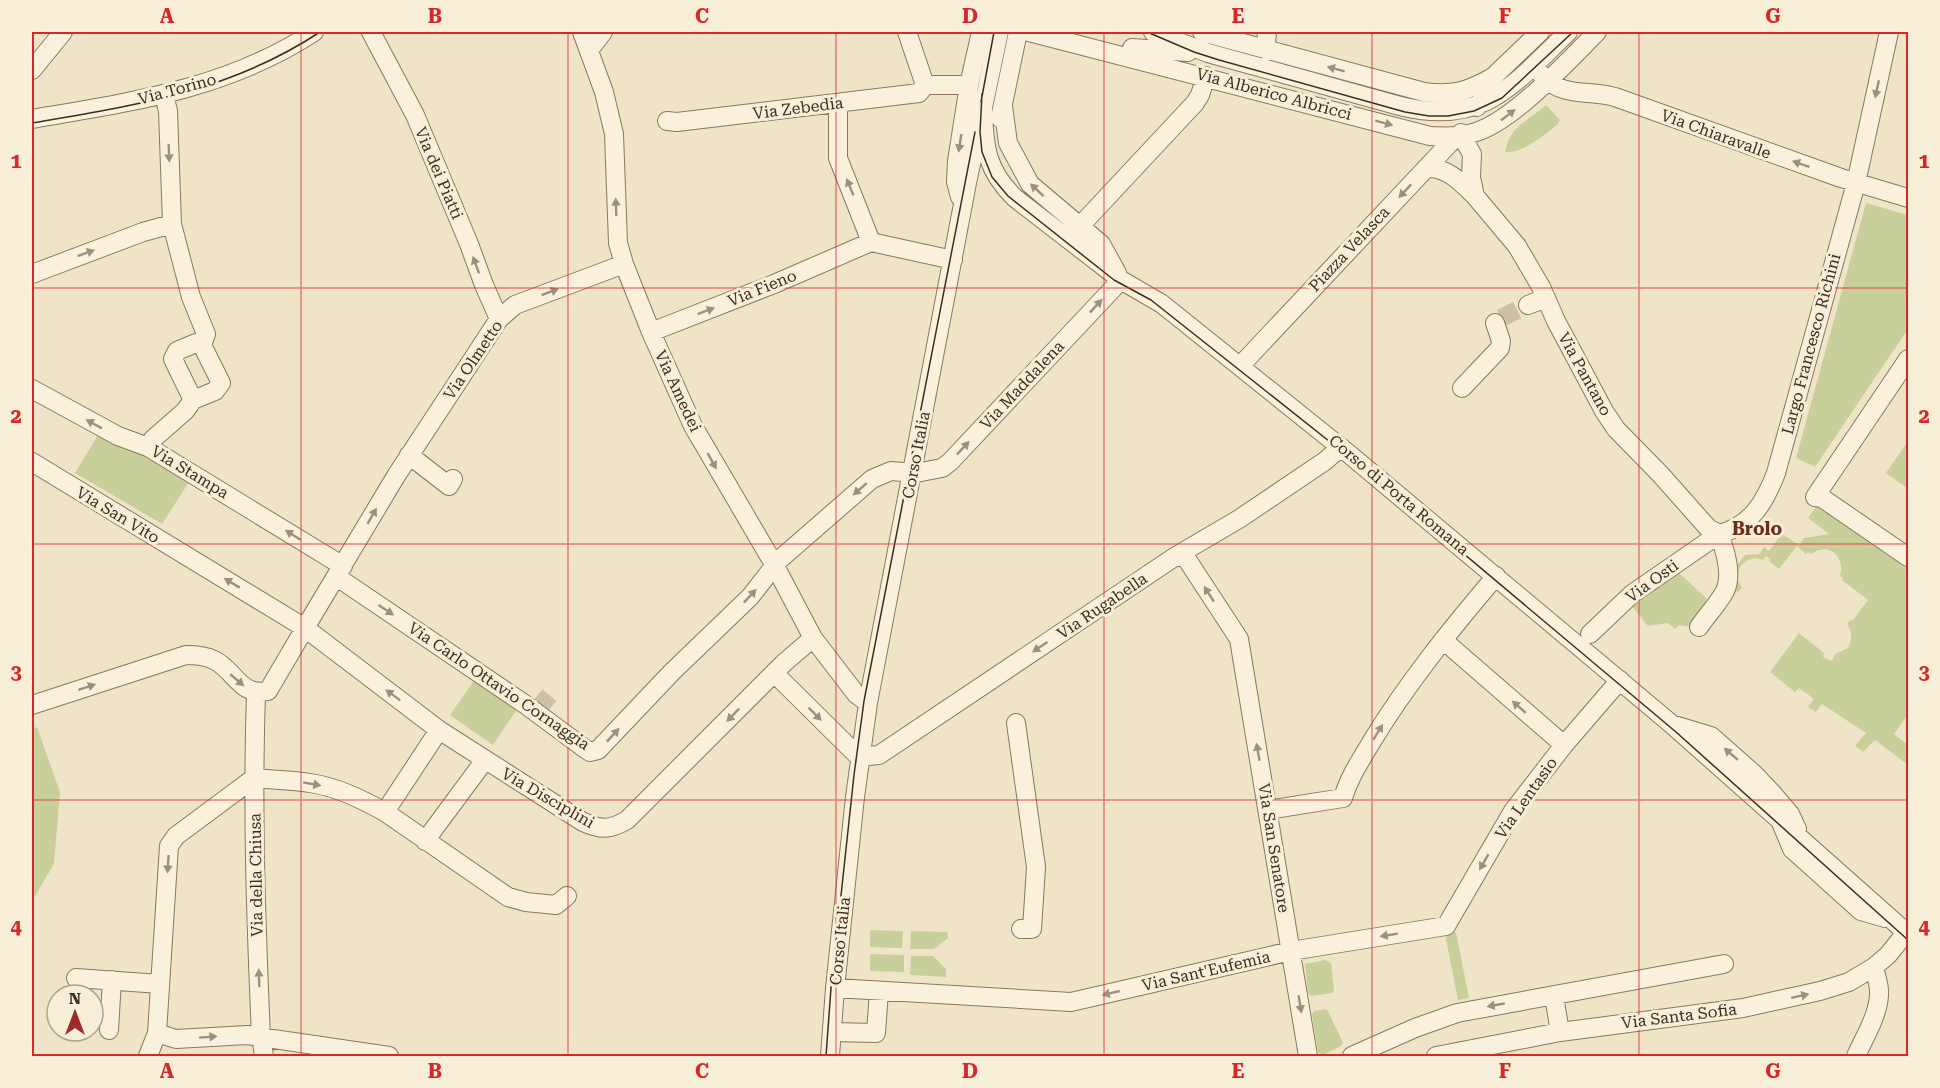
<svg xmlns="http://www.w3.org/2000/svg" width="1940" height="1088" font-family="'Roboto Serif',serif">
<rect width="100%" height="100%" fill="#f0e4c8"/>
<path fill="#c9cf9b" d="M1546,105L1560,120L1557,125C1544,135 1522,154 1505,152C1509,126 1529,121 1546,105Z
M1866,203L1908,215V329L1815,467L1796,458Z
M98,435L123,445L191,479L162,524L75,473Z
M1908,441V489L1886,473Z
M1828,490L1908,545V717L1907,716L1894,734L1908,745V765L1875,740L1863,752L1855,746L1866,733L1822,704L1816,712L1808,707L1814,699L1799,688L1795,692L1770,672L1799,633L1824,653L1823,657L1832,661L1835,654L1848,648C1852,639 1853,633 1847,624L1850,620L1852,621L1868,600L1842,580L1843,578L1840,576C1846,556 1828,541 1811,554L1808,552L1806,554L1797,546L1779,569L1769,561L1770,559L1766,556L1763,560C1752,555 1744,561 1738,570V580L1742,588L1738,592L1733,589L1732,572L1745,555L1760,554L1764,547L1769,551L1782,534L1799,545L1804,538L1829,534L1808,518Z
M1677,571L1707,599L1691,627L1679,625L1675,629L1668,623L1648,626L1631,605Z
M475,679L518,708L493,745L450,715Z
M37,727L60,792L54,864L32,901V729Z
M870,930L903,931L902,948L870,947Z
M911,931L947,932L948,938L934,949H910Z
M1456,932L1469,998L1458,1000L1445,934Z
M870,954L904,955V972L870,971Z
M911,956H933L946,969V977L910,975Z
M1325,960L1331,963L1334,991L1332,993L1311,996L1308,993L1305,964Z
M1325,1009L1328,1011L1343,1043L1341,1046L1323,1055L1318,1052L1312,1014L1314,1011Z"/>
<g fill="none" stroke-linecap="round" stroke-linejoin="round">
<path stroke="#ccc0a6" stroke-width="18" stroke-dasharray="18 9" stroke-linecap="butt" d="M1501,318L1528,305
M538,709L553,691"/>
<defs>
<path id="minor" d="M371,32L415,115L469,244L484,285L499,319
M582,32L604,92L614,134L618,243L624,264L651,332L693,426L775,566L813,638L856,694L868,703
M907,32L925,85
M1029,32L1430,136C1445,137 1462,137 1476,132C1514,120 1568,61 1597,32
M1153,32L1208,53L1400,106C1483,127 1513,85 1568,32
M1202,32L1424,92C1453,96 1468,91 1493,77
M1267,32L1266,43L1267,51
M1132,48L1188,52
M590,49L603,32
M32,70L63,32
M1541,74C1563,99 1587,89 1615,97L1841,178L1908,198
M925,85H969
M838,104V158L871,242
M1003,106L1008,143L1030,184L1101,244L1117,273
M1477,107L1487,93L1493,77L1540,32
M983,110C984,148 987,171 1015,198L1121,280L1162,304L1349,454L1669,722L1908,934
M1000,118L1018,32
M32,119C131,102 227,89 314,32
M667,121L677,122L919,93L925,85
M1461,135L1472,154L1471,177L1475,196L1517,246L1541,287L1556,321L1604,411L1616,429L1661,475L1708,528L1719,534
M1425,169C1444,164 1463,184 1475,196
M960,197L956,182L957,161L969,85L981,32
M1080,226L1195,103L1200,95L1206,76
M871,242L953,260
M624,264L515,305L499,319L396,476L305,628L439,730L583,822C601,830 610,830 627,820L785,662L813,638
M32,274L143,232L172,224
M1528,305L1546,298
M651,332L774,284L871,242
M1908,359L1815,497L1822,498L1908,557
M1240,366L1448,145L1461,133
M1462,388L1500,348L1501,341L1495,323
M32,389L118,436L148,447L343,566
M193,400L173,359L177,351L196,343L202,345
M148,447L153,439L185,411L193,400L215,391L221,383L202,345L206,334L191,297L172,224L168,111L164,95
M409,455L449,486L453,479
M32,462L305,628L268,691C240,697 235,670 214,660C206,656 195,655 186,655L32,705
M1176,556L1186,558L1239,639L1308,1056
M337,577L526,705L584,748L590,752L598,750L672,672L750,597L779,560L872,479L891,471L916,473L942,468L950,462L1121,280
M1699,627C1707,615 1718,604 1725,591C1733,574 1725,550 1719,534
M1590,634L1632,594L1719,534C1751,526 1765,502 1776,473L1856,183L1889,32
M1443,640L1564,745
M774,673L856,754L868,756L879,755L1176,556L1239,519L1325,461L1341,447
M256,694C252,808 256,922 261,1037L264,1056
M1016,723L1036,867L1032,929H1021
M1678,726L1711,736L1753,773L1773,794L1790,814L1797,829
M254,778C273,780 292,780 310,783C337,787 361,799 385,812L508,897L526,902L556,905L567,896
M1268,810L1343,798C1349,777 1361,760 1372,741C1408,682 1451,629 1496,576
M385,812L439,730
M1782,825L1792,849L1861,911L1885,918
M425,841L485,760
M76,978L160,984
M835,988L1071,1002L1291,951L1446,926L1513,811L1564,745L1620,680
M1554,996L1560,1032
M109,1030L112,980
M832,1032L876,1033L879,991
M157,1033L176,1039L247,1035L389,1056
M148,1056L157,1033L169,846L176,836L254,778
M830,1056L835,988L855,797L868,703L967,183L999,32
M1352,1056L1415,1028L1457,1013L1724,964
M1436,1056L1560,1032L1743,1008L1820,991L1849,982L1874,967L1888,955L1908,930
M1856,1056C1864,1038 1878,1016 1879,995C1880,986 1876,976 1874,967"/>
</defs>
<use href="#minor" stroke="#8d765c" stroke-width="20"/>
<use href="#minor" stroke="#faf1dc" stroke-width="18"/>
<path stroke="#3d2e20" stroke-width="1.5" d="M1147,32L1194,52L1219,60L1405,112L1429,116H1448L1474,111L1502,98L1573,32
M982,94L980,132L982,152L992,177L1008,196L1114,280L1151,300L1339,449L1676,732L1908,940
M981,102L994,32
M32,123C136,105 229,92 320,32
M826,1056L831,988L854,775L864,701L975,132"/>
</g>
<defs><path id="oneway-solid" d="M-6-.8H1V-3.2L6.5 0L1 3.2V.8H-6Z" transform="scale(1.5)"/></defs>
<g fill="#9c907e">
<use href="#oneway-solid" transform="translate(1336 69) rotate(-165)"/>
<use href="#oneway-solid" transform="translate(1877 89) rotate(102)"/>
<use href="#oneway-solid" transform="translate(1508 115) rotate(-38)"/>
<use href="#oneway-solid" transform="translate(1384 123) rotate(15)"/>
<use href="#oneway-solid" transform="translate(960 143) rotate(99)"/>
<use href="#oneway-solid" transform="translate(169 153) rotate(88)"/>
<use href="#oneway-solid" transform="translate(1801 164) rotate(-161)"/>
<use href="#oneway-solid" transform="translate(850 187) rotate(-112)"/>
<use href="#oneway-solid" transform="translate(1037 190) rotate(-137)"/>
<use href="#oneway-solid" transform="translate(1405 191) rotate(133)"/>
<use href="#oneway-solid" transform="translate(616 207) rotate(-92)"/>
<use href="#oneway-solid" transform="translate(86 253) rotate(-20)"/>
<use href="#oneway-solid" transform="translate(476 265) rotate(-110)"/>
<use href="#oneway-solid" transform="translate(550 292) rotate(-21)"/>
<use href="#oneway-solid" transform="translate(1096 306) rotate(-47)"/>
<use href="#oneway-solid" transform="translate(706 311) rotate(-21)"/>
<use href="#oneway-solid" transform="translate(94 424) rotate(-151)"/>
<use href="#oneway-solid" transform="translate(963 448) rotate(-47)"/>
<use href="#oneway-solid" transform="translate(712 461) rotate(61)"/>
<use href="#oneway-solid" transform="translate(860 489) rotate(139)"/>
<use href="#oneway-solid" transform="translate(372 516) rotate(-60)"/>
<use href="#oneway-solid" transform="translate(293 535) rotate(-148)"/>
<use href="#oneway-solid" transform="translate(232 583) rotate(-149)"/>
<use href="#oneway-solid" transform="translate(1209 594) rotate(-123)"/>
<use href="#oneway-solid" transform="translate(750 596) rotate(-47)"/>
<use href="#oneway-solid" transform="translate(386 610) rotate(34)"/>
<use href="#oneway-solid" transform="translate(1040 647) rotate(146)"/>
<use href="#oneway-solid" transform="translate(237 680) rotate(41)"/>
<use href="#oneway-solid" transform="translate(87 687) rotate(-18)"/>
<use href="#oneway-solid" transform="translate(393 695) rotate(-143)"/>
<use href="#oneway-solid" transform="translate(1519 707) rotate(-139)"/>
<use href="#oneway-solid" transform="translate(815 714) rotate(45)"/>
<use href="#oneway-solid" transform="translate(733 715) rotate(134)"/>
<use href="#oneway-solid" transform="translate(1378 732) rotate(-59)"/>
<use href="#oneway-solid" transform="translate(613 735) rotate(-47)"/>
<use href="#oneway-solid" transform="translate(1258 752) rotate(-100)"/>
<use href="#oneway-solid" transform="translate(1731 754) rotate(-139)"/>
<use href="#oneway-solid" transform="translate(312 784) rotate(10)"/>
<use href="#oneway-solid" transform="translate(1484 862) rotate(120)"/>
<use href="#oneway-solid" transform="translate(168 864) rotate(94)"/>
<use href="#oneway-solid" transform="translate(1389 935) rotate(171)"/>
<use href="#oneway-solid" transform="translate(259 978) rotate(-92)"/>
<use href="#oneway-solid" transform="translate(1111 993) rotate(167)"/>
<use href="#oneway-solid" transform="translate(1800 996) rotate(-12)"/>
<use href="#oneway-solid" transform="translate(1300 1004) rotate(81)"/>
<use href="#oneway-solid" transform="translate(1496 1005) rotate(170)"/>
<use href="#oneway-solid" transform="translate(208 1037) rotate(-4)"/>
</g>
<path fill="none" stroke="#d62828" stroke-width="1.5" stroke-opacity="0.55" d="M301,32V1056M568,32V1056M836,32V1056M1104,32V1056M1372,32V1056M1639,32V1056M32,288H1908M32,544H1908M32,800H1908"/>
<g text-anchor="middle" dominant-baseline="central" stroke-width="6" stroke-linejoin="round" paint-order="stroke">
<g font-size="16" fill="#3d2e20" stroke="#f7eed8">
<text transform="translate(177 89) rotate(-15)">Via Torino</text>
<text transform="translate(1274 94) rotate(15)">Via Alberico Albricci</text>
<text transform="translate(798 108) rotate(-7)">Via Zebedia</text>
<text transform="translate(1716 134) rotate(20)">Via Chiaravalle</text>
<text transform="translate(439 173) rotate(67)">Via dei Piatti</text>
<text transform="translate(1349 249) rotate(-47)">Piazza Velasca</text>
<text transform="translate(762 288) rotate(-22)">Via Fieno</text>
<text transform="translate(1811 344) rotate(-75)">Largo Francesco Richini</text>
<text transform="translate(473 360) rotate(-56)">Via Olmetto</text>
<text transform="translate(1585 374) rotate(61)">Via Pantano</text>
<text transform="translate(1022 385) rotate(-47)">Via Maddalena</text>
<text transform="translate(678 391) rotate(65)">Via Amedei</text>
<text transform="translate(916 455) rotate(-79)">Corso Italia</text>
<text transform="translate(190 472) rotate(31)">Via Stampa</text>
<text transform="translate(1399 495) rotate(40)">Corso di Porta Romana</text>
<text transform="translate(118 515) rotate(31)">Via San Vito</text>
<text transform="translate(1652 581) rotate(-36)">Via Osti</text>
<text transform="translate(1102 606) rotate(-34)">Via Rugabella</text>
<text transform="translate(499 686) rotate(34)">Via Carlo Ottavio Cornaggia</text>
<text transform="translate(548 798) rotate(30)">Via Disciplini</text>
<text transform="translate(1526 798) rotate(-55)">Via Lentasio</text>
<text transform="translate(1274 848) rotate(81)">Via San Senatore</text>
<text transform="translate(256 875) rotate(-91)">Via della Chiusa</text>
<text transform="translate(840 941) rotate(-84)">Corso Italia</text>
<text transform="translate(1206 971) rotate(-13)">Via Sant'Eufemia</text>
<text transform="translate(1679 1016) rotate(-7)">Via Santa Sofia</text>
</g>
<g font-size="18" font-weight="bold" fill="#6b2e1e" stroke="#f7eed8">
<text x="1757" y="528">Brolo</text>
</g>
</g>
<rect width="1940" height="1088" fill="none" stroke="#f7eed8" stroke-width="66"/>
<g transform="translate(75 1013)"><circle r="28" fill="#f7eed8" stroke="#ada18e" stroke-width="1.5"/>
<path d="M0-4.5L10 22L0 15L-10 22Z" fill="#9e2a2b"/>
<text y="-9" font-size="16" font-weight="bold" text-anchor="middle" fill="#3d2e20">N</text>
</g>
<rect x="33" y="33" width="1874" height="1022" fill="none" stroke="#d62828" stroke-width="2"/>
<g font-size="20" text-anchor="middle" font-weight="bold" fill="#d62828">
<text x="167" y="23">A</text>
<text x="435" y="23">B</text>
<text x="702" y="23">C</text>
<text x="970" y="23">D</text>
<text x="1238" y="23">E</text>
<text x="1505" y="23">F</text>
<text x="1773" y="23">G</text>
<text x="16" y="168">1</text>
<text x="1924" y="168">1</text>
<text x="16" y="423">2</text>
<text x="1924" y="423">2</text>
<text x="16" y="679">3</text>
<text x="1924" y="679">3</text>
<text x="16" y="934">4</text>
<text x="1924" y="934">4</text>
<text x="167" y="1078">A</text>
<text x="435" y="1078">B</text>
<text x="702" y="1078">C</text>
<text x="970" y="1078">D</text>
<text x="1238" y="1078">E</text>
<text x="1505" y="1078">F</text>
<text x="1773" y="1078">G</text>
</g>
</svg>
